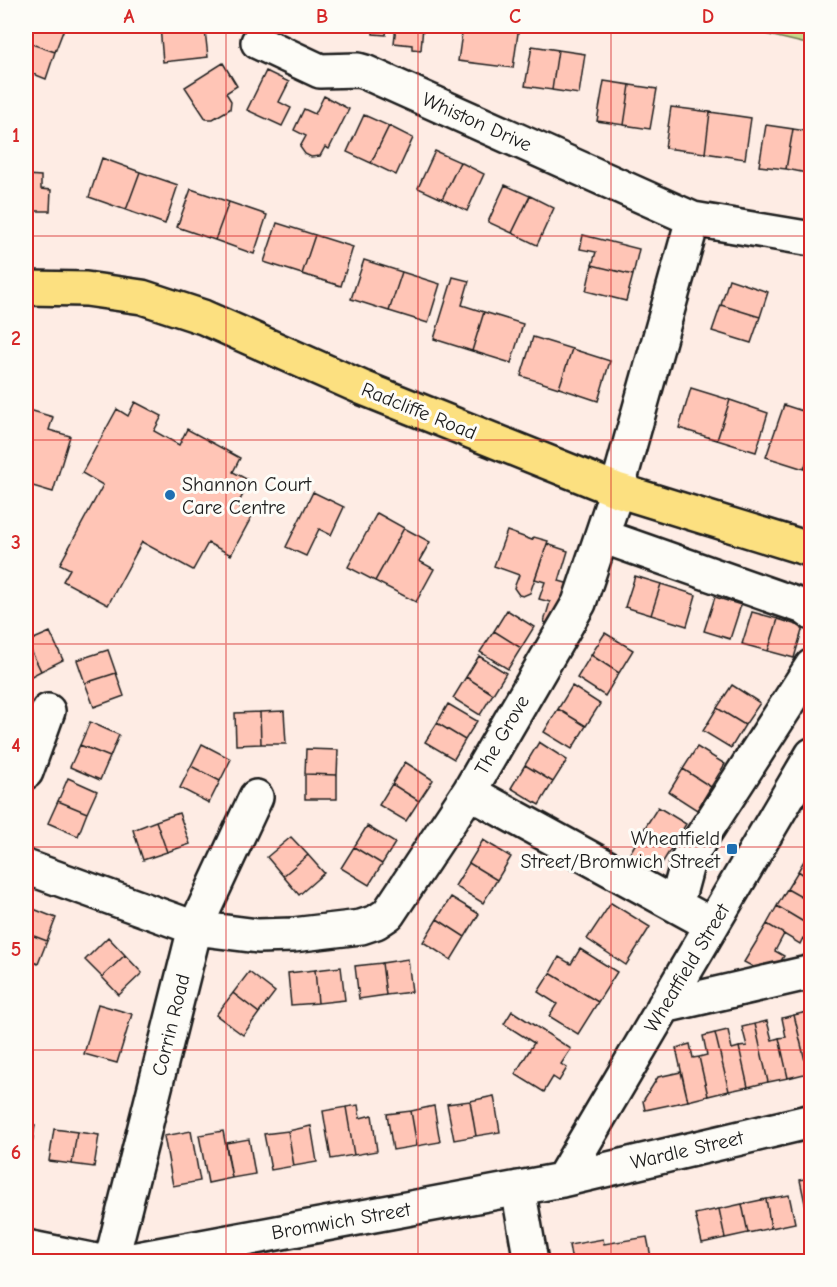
<svg xmlns="http://www.w3.org/2000/svg" width="837" height="1287" font-family="'Comic Neue',sans-serif">
<rect width="100%" height="100%" fill="#feece4"/>
<filter id="ink" filterUnits="userSpaceOnUse"><feTurbulence type="fractalNoise" baseFrequency=".0167" numOctaves="2"/><feDisplacementMap in="SourceGraphic" scale="12" xChannelSelector="R" yChannelSelector="G"/><feConvolveMatrix kernelMatrix="1 2 1 2 8 2 1 2 1" color-interpolation-filters="sRGB"/></filter>
<g filter="url(#ink)">
<path fill="#c9d88b" stroke="#727a54" stroke-width="1.5" d="M731,26H811V45Z"/>
<path fill="#ffc5b6" stroke="#1c1c1c" stroke-width="1.5" d="M29,26H65L55,52L26,42Z
M160,26H183L184,32L205,30L208,57L163,62Z
M359,26H387L386,35L373,34V30H358Z
M396,26H423L421,50L412,49V45L394,43Z
M463,26H519L513,68L458,61Z
M26,42L55,52L46,79L26,71Z
M532,46L558,50L552,90L525,86Z
M558,50L585,54L579,94L552,90Z
M223,63L237,86L226,93L231,101L230,109L213,119H206L185,87Z
M266,71L289,82L279,102L291,108L282,126L247,110Z
M604,81L630,85L624,125L597,121Z
M630,85L657,89L650,129L624,125Z
M324,96L349,109L329,149L325,147L320,156L311,157L305,154L300,147L306,136L294,130L304,109L315,114Z
M671,107L710,112L705,153L665,148Z
M710,112L751,118L745,159L705,153Z
M364,115L389,126L371,163L347,152Z
M766,125L793,129L786,169L759,166Z
M389,126L413,138L396,175L371,163Z
M793,129L812,132V174L786,169Z
M435,151L460,162L442,199L418,188Z
M102,158L140,172L126,210L89,197Z
M460,162L484,174L467,211L442,199Z
M140,172L178,185L165,224L126,210Z
M26,175L41,176V189L51,190L50,211H26Z
M505,185L530,196L512,233L488,222Z
M191,189L229,202L215,240L177,227Z
M530,196L554,208L537,245L512,233Z
M229,202L267,215L254,254L215,240Z
M277,223L315,235L302,274L264,262Z
M315,235L353,247L341,286L302,274Z
M583,235L639,249L633,275L592,265L596,252L580,249Z
M364,260L402,272L389,311L351,299Z
M592,265L633,275L626,301L586,291Z
M402,272L440,284L428,323L389,311Z
M453,277L469,281L462,305L484,312L472,351L434,339Z
M729,279L768,292L760,317L721,305Z
M721,305L760,317L751,343L712,331Z
M484,312L523,324L511,363L472,351Z
M533,337L572,349L559,388L521,376Z
M572,349L610,361L598,401L559,388Z
M691,388L730,400L717,440L679,428Z
M730,400L768,413L756,452L717,440Z
M135,402L162,416L154,431L179,445L187,429L240,458L233,472L250,481L237,506L253,514L231,555L208,543L193,570L142,542L108,605L63,581L70,569L60,564L103,485L82,473L117,409L128,416Z
M784,405L812,414V447L804,469L766,457Z
M26,409L53,417L49,430L70,436L53,492L26,484Z
M812,447V472L804,469Z
M313,492L344,507L331,535L319,529L306,556L286,547Z
M377,513L404,528L375,581L348,567Z
M404,528L430,542L419,561L434,569L416,602L375,581Z
M507,531L532,540L534,537L548,541L530,593L523,596L519,595L514,588L519,575L494,566Z
M547,544L568,551L559,581L573,585L553,625L544,622L550,602L539,599L545,582L535,579Z
M635,576L661,584L651,615L625,607Z
M661,584L696,595L687,626L651,615Z
M715,597L741,605L730,639L704,631Z
M507,610L534,627L521,648L494,631Z
M752,612L778,619L768,651L742,644Z
M778,619L803,627L794,658L768,651Z
M494,631L521,648L508,669L480,652Z
M50,632L63,660L41,671L27,642Z
M605,633L633,650L619,673L591,655Z
M27,642L41,671L26,679V643Z
M108,650L116,673L85,683L77,660Z
M591,655L619,673L605,696L577,678Z
M479,656L506,673L493,694L466,677Z
M116,673L124,696L94,707L85,683Z
M466,677L493,694L480,715L453,698Z
M732,685L760,703L745,725L717,708Z
M572,686L600,704L586,726L558,709Z
M448,704L477,721L465,740L437,723Z
M717,708L745,725L731,748L703,731Z
M558,709L586,726L572,749L544,732Z
M284,711L286,744H261L260,712Z
M260,712L261,744L236,745L235,713Z
M90,722L119,735L110,757L80,745Z
M437,723L465,740L454,759L425,742Z
M539,742L567,760L553,782L525,765Z
M202,744L231,759L220,781L191,766Z
M80,745L110,757L100,780L70,767Z
M697,747L725,764L711,787L683,769Z
M306,749L338,750L337,775L305,774Z
M405,762L433,780L419,801L392,784Z
M525,765L553,782L539,805L511,788Z
M191,766L220,781L209,803L180,788Z
M683,769L711,787L697,810L669,792Z
M305,774L337,775V799H305Z
M68,778L97,791L87,813L58,801Z
M392,784L419,801L406,821L379,805Z
M58,801L87,813L78,836L48,823Z
M658,807L686,824L672,847L644,829Z
M179,813L190,844L167,852L156,821Z
M156,821L167,852L143,860L133,830Z
M367,826L395,843L382,864L354,847Z
M644,829L672,847L658,870L630,853Z
M291,837L308,855L283,876L267,857Z
M483,840L511,857L497,880L469,863Z
M354,847L382,864L369,885L341,868Z
M808,854L812,856V880L798,871Z
M308,855L324,873L299,895L283,876Z
M469,863L497,880L483,903L455,886Z
M798,871L812,880V903L787,889Z
M787,889L812,903V927L777,906Z
M451,897L479,914L465,937L437,919Z
M611,903L650,927L626,965L587,939Z
M26,906L56,918L47,941L26,933Z
M777,906L812,927V943L803,938L800,944L767,924Z
M437,919L465,937L451,960L423,942Z
M767,924L784,934L775,951L784,956L778,966L761,971L744,962Z
M26,933L47,941L38,964L26,959Z
M108,937L125,955L102,977L85,960Z
M580,949L617,972L598,1002L550,973L559,957L571,964Z
M125,955L142,973L119,995L102,977Z
M408,959L412,992L386,995L382,963Z
M382,963L386,995L359,999L355,966Z
M341,967L345,1000L318,1003L315,970Z
M315,970L318,1003L291,1005L288,973Z
M249,972L275,992L259,1013L233,993Z
M550,973L598,1002L578,1034L549,1016L557,1004L538,992Z
M233,993L259,1013L243,1035L216,1015Z
M98,1004L132,1014L117,1063L84,1054Z
M512,1011L571,1049L561,1064L567,1068L559,1081L553,1077L544,1092L515,1074L534,1043L504,1024Z
M807,1012L812,1031V1072L808,1073L794,1015Z
M794,1015L808,1073L788,1078L779,1038L786,1037L782,1018Z
M767,1021L772,1040L779,1038L788,1078L768,1082L755,1024Z
M755,1024L768,1082L748,1087L739,1047L747,1046L742,1027Z
M728,1030L732,1049L739,1047L748,1087L729,1091L715,1033Z
M715,1033L729,1091L708,1096L699,1057L707,1055L703,1036Z
M690,1044L693,1058L699,1057L708,1096L688,1101L676,1048Z
M681,1072L688,1101L645,1110L643,1101L658,1077Z
M494,1096L500,1132L476,1136L470,1101Z
M470,1101L476,1136L454,1140L447,1104Z
M358,1105L360,1118L372,1115L377,1151L354,1155L346,1107Z
M434,1106L440,1142L417,1146L411,1111Z
M346,1107L354,1155L331,1159L323,1111Z
M411,1111L417,1146L393,1150L387,1114Z
M26,1124L35,1125L30,1157L26,1156Z
M311,1126L317,1162L294,1166L288,1131Z
M54,1129L77,1132L72,1164L49,1161Z
M191,1131L200,1181L173,1186L164,1136Z
M223,1131L232,1178L208,1183L199,1135Z
M288,1131L294,1166L271,1170L264,1134Z
M77,1132L99,1135L94,1167L72,1164Z
M249,1139L255,1174L232,1178L226,1143Z
M812,1177V1207L806,1208L800,1180Z
M789,1195L795,1223L771,1228L766,1199Z
M766,1199L771,1228L748,1233L742,1204Z
M742,1204L748,1233L725,1238L719,1209Z
M719,1209L725,1238L702,1243L695,1214Z
M647,1237L652,1262H572L569,1245L603,1239L604,1244Z"/>
<g fill="none" stroke-linecap="round" stroke-linejoin="round">
<defs>
<path id="minor" d="M258,42L320,71L358,70L365,72L693,219L812,239
M602,536L804,607L812,613
M26,772L48,711
M469,792L712,925
M26,867L195,928L258,936L293,935L361,927L376,922L388,914L469,792L579,603L617,490L693,219
M676,905L689,857L812,666
M664,1006L812,972
M562,1180L812,755
M518,1188L531,1262
M26,1247L101,1262
M111,1262L195,928L256,797
M121,1262L562,1180L812,1121"/>
<path id="major" d="M26,288L86,289L142,297L203,317L363,388L617,490L812,550"/>
</defs>
<use href="#minor" stroke="#1c1c1c" stroke-width="38"/>
<use href="#major" stroke="#1c1c1c" stroke-width="38"/>
<use href="#minor" stroke="#fdfcf7" stroke-width="33"/>
<use href="#major" stroke="#fce080" stroke-width="33"/>
</g>
</g>
<path fill="none" stroke="#d62828" stroke-width="1.5" stroke-opacity="0.55" d="M226,26V1262M418,26V1262M611,26V1262M26,236H812M26,440H812M26,644H812M26,847H812M26,1050H812"/>
<g fill="#1f6fb2" stroke="#fdfcf7" stroke-width="2">
<circle cx="170" cy="495" r="6"/>
<rect x="726" y="843" width="12" height="12" rx="3"/>
</g>
<g text-anchor="middle" dominant-baseline="central" stroke-width="6" stroke-linejoin="round" paint-order="stroke">
<g font-size="20" fill="#1c1c1c" stroke="#fdfcf7">
<text transform="translate(477 122) rotate(24)">Whiston Drive</text>
<text transform="translate(419 411) rotate(22)">Radcliffe Road</text>
<text transform="translate(502 735) rotate(-60)">The Grove</text>
<text transform="translate(687 968) rotate(-59)">Wheatfield Street</text>
<text transform="translate(171 1025) rotate(-76)">Corrin Road</text>
<text transform="translate(687 1150) rotate(-13)">Wardle Street</text>
<text transform="translate(341 1221) rotate(-10)">Bromwich Street</text>
</g>
<g font-size="20" fill="#1c1c1c" stroke="#fdfcf7" text-anchor="start">
<text x="182" y="484">Shannon Court<tspan x="182" dy="23">Care Centre</tspan></text>
<text x="720" y="838" text-anchor="end">Wheatfield<tspan x="720" dy="23">Street/Bromwich Street</tspan></text>
</g>
</g>
<rect width="837" height="1287" fill="none" stroke="#fdfcf7" stroke-width="66"/>
<rect x="33" y="33" width="771" height="1221" fill="none" stroke="#d62828" stroke-width="2"/>
<g font-size="20" text-anchor="middle" font-weight="bold" fill="#d62828">
<text x="129" y="23">A</text>
<text x="322" y="23">B</text>
<text x="515" y="23">C</text>
<text x="708" y="23">D</text>
<text x="16" y="142">1</text>
<text x="16" y="345">2</text>
<text x="16" y="549">3</text>
<text x="16" y="752">4</text>
<text x="16" y="956">5</text>
<text x="16" y="1159">6</text>
</g>
</svg>
